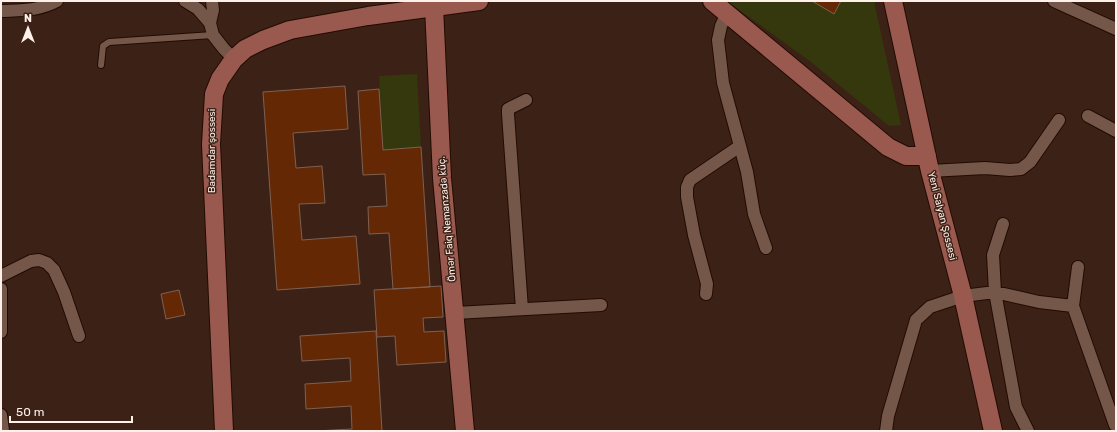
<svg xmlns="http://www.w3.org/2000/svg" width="1117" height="432" font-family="Rubik,sans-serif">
<rect width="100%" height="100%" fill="#3c2216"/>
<path fill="#35370d" d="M727,1H874L901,125L889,126L811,62Z
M417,74L421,147L383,150L379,76Z"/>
<path fill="#642805" stroke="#7e6052" d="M812,1H841L834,14Z
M345,86L348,129L293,133L296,168L322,166L325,203L299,204L302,240L356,236L360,284L277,290L263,92Z
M379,89L383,150L421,147L430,287L393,289L389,233L369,234L368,207L387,206L385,174L363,175L358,91Z
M441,286L443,317L423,318L424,332L444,331L446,362L397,365L395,336L377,337L374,290Z
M179,290L185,315L166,319L161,294Z
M376,331L382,431H315L352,429L351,406L306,409L305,384L351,381L350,358L302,361L300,336Z"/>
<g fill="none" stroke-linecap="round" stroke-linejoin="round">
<defs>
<path id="lane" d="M101,65L103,46L109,42L213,35"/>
<path id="street" d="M185,1L198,9L210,23L213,35L224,49L234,59
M1054,1L1116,29
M1,11C22,10 38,11 57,1
M727,13L721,26L718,40L723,83L747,172L754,214L766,248
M210,23L213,10L212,1
M1088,116L1116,131
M930,171L985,168L1010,170L1021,169L1030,162L1059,120
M1003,224L993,255L995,292L1016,407L1028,431
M1078,267L1073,306L1115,425
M1,276L31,261L39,260L47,263L54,270L64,292L79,336
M1,289V332
M706,294L707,284L694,235L687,197V187L690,180L740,146
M522,309L508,114V109L526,100
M455,313L601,305
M1,415L3,431
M886,431L888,416L916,320L930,307L963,296L995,292L1039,302L1073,306"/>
<path id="secondary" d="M712,1L888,147L906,156H927
M893,1L930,171L963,296L993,431
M434,7L442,178L465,431
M224,431L211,144L214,94L220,79L234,59L245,49L263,40L290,30L368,16L479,1"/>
</defs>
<use href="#lane" stroke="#220b02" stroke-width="8"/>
<use href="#street" stroke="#220b02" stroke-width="14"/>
<use href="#secondary" stroke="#220b02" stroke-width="20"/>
<use href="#lane" stroke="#745749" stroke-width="6"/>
<use href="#street" stroke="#745749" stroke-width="12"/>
<use href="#secondary" stroke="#99594f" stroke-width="18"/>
</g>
<g text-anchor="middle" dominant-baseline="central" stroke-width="3" stroke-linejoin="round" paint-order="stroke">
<g font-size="10" fill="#fff0ea" stroke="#3c2216">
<text transform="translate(212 151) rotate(-90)">Badamdar şossesi</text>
<text transform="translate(942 216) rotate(76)">Yeni Salyan Şossesi</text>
<text transform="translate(447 219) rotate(-95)">Ömər Faiq Nemanzadə küç.</text>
</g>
</g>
<rect width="1117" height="432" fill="none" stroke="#fff0ea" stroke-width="4"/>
<g transform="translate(28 28)" stroke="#3c2216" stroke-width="3" paint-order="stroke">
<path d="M0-3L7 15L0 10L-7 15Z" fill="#fff0ea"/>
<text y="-6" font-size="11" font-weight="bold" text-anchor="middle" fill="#fff0ea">N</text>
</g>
<path d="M10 416v6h122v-6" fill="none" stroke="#fff0ea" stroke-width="2"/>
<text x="16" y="416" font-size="12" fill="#fff0ea" stroke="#3c2216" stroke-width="3" paint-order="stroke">50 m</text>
</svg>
